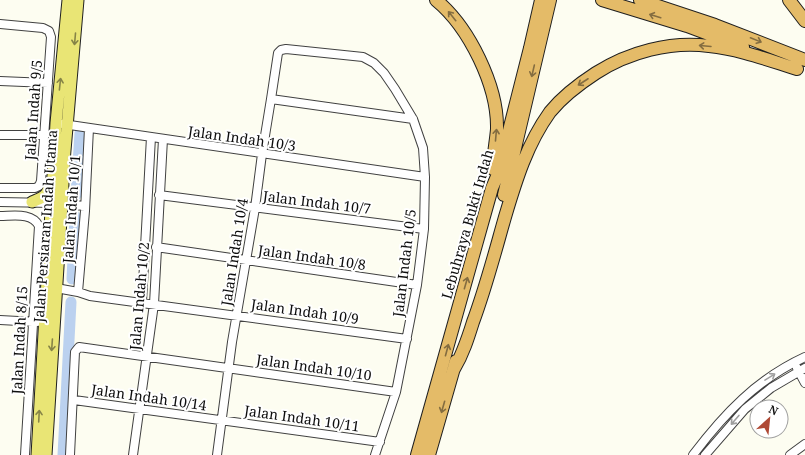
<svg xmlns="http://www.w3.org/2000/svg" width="805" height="455" font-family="'Noto Serif',serif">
<rect width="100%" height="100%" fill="#fdfdf1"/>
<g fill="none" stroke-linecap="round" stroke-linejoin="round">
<path stroke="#bbd1ef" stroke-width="11" d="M76,195L80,133
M72,279L75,216
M63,455L71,302"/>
<defs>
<path id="minor" d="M0,24L43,28L49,31L51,37L41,181L39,186L35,188H0
M0,81L48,83
M271,99L413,119
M56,123L425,177
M0,135H44
M159,195L424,229
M0,202L52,203
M62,204L85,206
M0,216C13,216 32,212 39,226L25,455
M156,247L417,285
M56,288L78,292L90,296L407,339
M78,292L85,211L89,128
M142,302L151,137
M0,320L37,322
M797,368L805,383
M74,400L380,442
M70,455L75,352L79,347L396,392
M133,455L154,304L163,139
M217,455L232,342L255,208L262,154L271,99L278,53L281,50L286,49L363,57L374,63L384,73L395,89L413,119L423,148L425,177L424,229L417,285L396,392L375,455
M693,455C724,414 757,379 805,357
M705,455L745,409L771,388L805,368
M790,455L805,444"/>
<path id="major" d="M32,202C43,197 47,197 50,184
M37,455L56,123L68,0
M46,455L62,204L64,162L78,0"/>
<path id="highway" d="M436,0C469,27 498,86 497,129C496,142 493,155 493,169
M602,0L687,26L743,47
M640,0L715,25L805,60
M789,0L805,21
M504,195L550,0
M454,369C463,354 468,338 473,322C486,287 495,252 505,217C516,180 527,144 550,112C563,96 579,84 596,73C629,52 670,41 709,46C739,49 768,60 797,69
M417,455L492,188L498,174L530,48L541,0
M429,455L456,361"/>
</defs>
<use href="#minor" stroke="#414141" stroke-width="10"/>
<use href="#major" stroke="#1f1f1f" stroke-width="13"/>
<use href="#highway" stroke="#1f1f1f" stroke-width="14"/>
<use href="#minor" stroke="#fff" stroke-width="8"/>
<use href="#major" stroke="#e9e575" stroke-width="11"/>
<use href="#highway" stroke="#e4bb68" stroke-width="12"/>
</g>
<defs><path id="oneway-shaft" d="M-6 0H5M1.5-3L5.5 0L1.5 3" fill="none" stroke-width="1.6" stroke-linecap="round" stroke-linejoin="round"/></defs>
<g stroke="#846d40">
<use href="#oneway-shaft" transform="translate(452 16) rotate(-129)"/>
<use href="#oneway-shaft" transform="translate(655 16) rotate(-163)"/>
<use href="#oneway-shaft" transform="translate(756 40) rotate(22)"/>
<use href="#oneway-shaft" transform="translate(705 46) rotate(-175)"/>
<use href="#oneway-shaft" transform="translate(533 71) rotate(103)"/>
<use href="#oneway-shaft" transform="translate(583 82) rotate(147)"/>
<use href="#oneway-shaft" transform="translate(496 135) rotate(-85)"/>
<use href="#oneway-shaft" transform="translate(466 283) rotate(-74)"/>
<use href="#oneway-shaft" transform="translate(447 350) rotate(-75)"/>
<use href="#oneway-shaft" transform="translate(443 407) rotate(106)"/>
</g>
<g stroke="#868447">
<use href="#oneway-shaft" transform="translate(75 39) rotate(95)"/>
<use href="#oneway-shaft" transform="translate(60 84) rotate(-84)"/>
<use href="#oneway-shaft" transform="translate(52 345) rotate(94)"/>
<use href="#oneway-shaft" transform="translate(39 416) rotate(-87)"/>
</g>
<g stroke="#9f9f9f">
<use href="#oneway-shaft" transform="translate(770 377) rotate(-32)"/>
<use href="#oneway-shaft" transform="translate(735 420) rotate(131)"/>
</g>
<g text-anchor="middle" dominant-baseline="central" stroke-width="4" stroke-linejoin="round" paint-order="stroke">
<g font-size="14" fill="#0e0e0e" stroke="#fff">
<text transform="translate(33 110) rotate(-86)">Jalan Indah 9/5</text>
<text transform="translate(242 138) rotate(8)">Jalan Indah 10/3</text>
<text transform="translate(317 202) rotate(7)">Jalan Indah 10/7</text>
<text transform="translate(71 209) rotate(-86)">Jalan Indah 10/1</text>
<text transform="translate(467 224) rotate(-74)">Lebuhraya Bukit Indah</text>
<text transform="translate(45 226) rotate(-86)">Jalan Persiaran Indah Utama</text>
<text transform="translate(234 252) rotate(-81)">Jalan Indah 10/4</text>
<text transform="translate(312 257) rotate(8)">Jalan Indah 10/8</text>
<text transform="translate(404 263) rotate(-83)">Jalan Indah 10/5</text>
<text transform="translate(139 296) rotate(-85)">Jalan Indah 10/2</text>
<text transform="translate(305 311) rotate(8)">Jalan Indah 10/9</text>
<text transform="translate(19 340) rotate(-87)">Jalan Indah 8/15</text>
<text transform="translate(314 367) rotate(8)">Jalan Indah 10/10</text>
<text transform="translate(149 397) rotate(8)">Jalan Indah 10/14</text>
<text transform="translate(302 418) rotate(8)">Jalan Indah 10/11</text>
</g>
</g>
<g transform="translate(769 419) rotate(27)"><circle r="19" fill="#ffffff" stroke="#9f9f9f"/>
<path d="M0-3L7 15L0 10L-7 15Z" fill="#af4935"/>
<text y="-6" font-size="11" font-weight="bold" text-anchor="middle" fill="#0e0e0e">N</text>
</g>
</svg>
